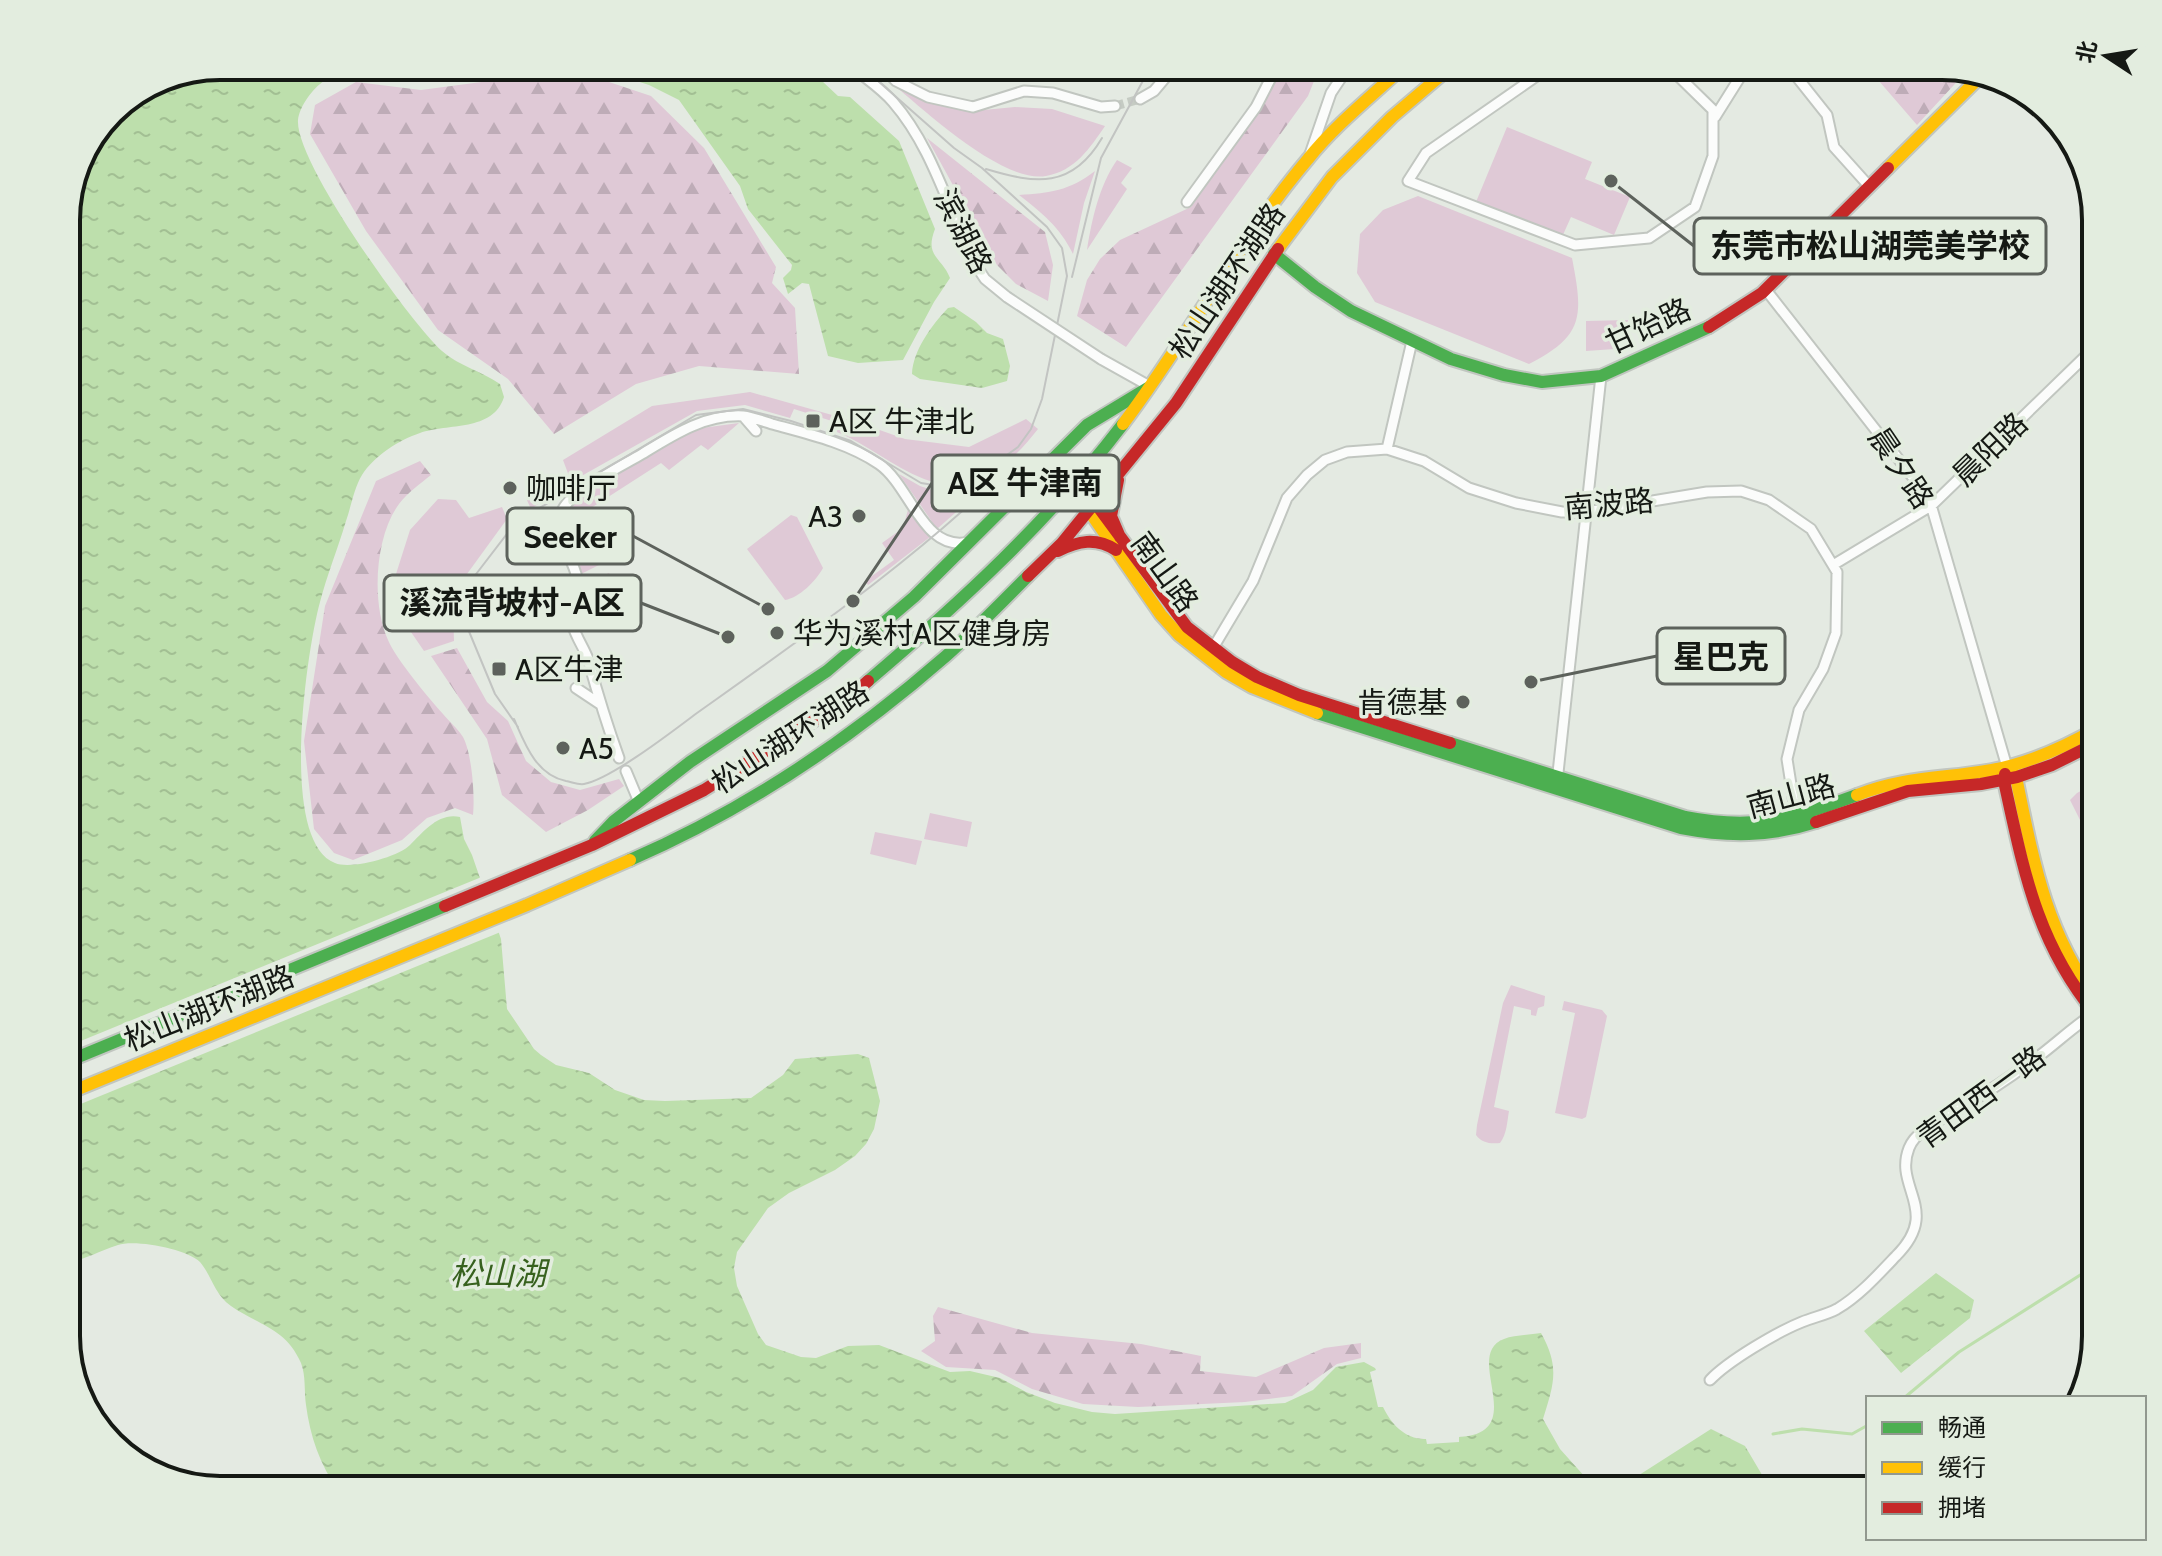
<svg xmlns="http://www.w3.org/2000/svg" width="2162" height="1556" font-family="Cabin,'Noto Sans SC',sans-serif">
<defs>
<pattern id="forest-firs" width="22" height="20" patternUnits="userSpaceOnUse" patternTransform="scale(2)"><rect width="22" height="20" fill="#dfc9d6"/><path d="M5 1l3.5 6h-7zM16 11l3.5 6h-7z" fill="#beacb7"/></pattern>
<pattern id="water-ripples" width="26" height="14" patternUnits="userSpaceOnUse" patternTransform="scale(2)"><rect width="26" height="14" fill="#bddfac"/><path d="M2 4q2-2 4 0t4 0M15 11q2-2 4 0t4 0" fill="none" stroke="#a2bf93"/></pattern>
</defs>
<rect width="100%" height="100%" fill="#e4eae2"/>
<path fill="#dfc9d6" d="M894,85L973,111L1015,107L1052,109L1105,126C1090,148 1075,171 1046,176C1004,184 925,111 894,85Z
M1507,127L1592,162L1585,179L1630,197L1614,235L1571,217L1562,237L1476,202Z
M1117,160L1132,168L1121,183L1127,189L1087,250C1092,219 1099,186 1117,160Z
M1095,171L1084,203L1073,254C1060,227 1042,213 1019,195C1050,193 1069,191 1095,171Z
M1418,196L1572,258C1583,315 1585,336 1529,364L1375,302L1357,273L1360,234L1383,210Z
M1628,320L1629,348L1586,351V321Z
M750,392L857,422L905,439L969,447L1026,419L1038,429C1009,466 974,498 924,479C893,467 867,444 837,432L838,423L794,409L790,418L745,405L697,411L569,483L531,509L526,498L569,476L563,460L652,406Z
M739,423L708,450L701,445L669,470L661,463L577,517L603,563L581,574C567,542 552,526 580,497L682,435L702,428Z
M899,474L920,486L953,497L981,490L937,529Z
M438,499L456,500L469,518L502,507L507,519L467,574L453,607L454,641L424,651L400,616L396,574L410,530Z
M909,506L930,537L868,585L865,581L894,560L882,543L903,528Z
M791,515L797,517L823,568C816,581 799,598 785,600L747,549Z
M609,573L621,597C607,603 593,613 579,605L582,585Z
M2096,783V835L2088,836L2070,800L2077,793Z
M930,813L972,822L967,847L924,839Z
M875,832L922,841L916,865L870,854Z
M1511,985L1545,996L1544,1006L1538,1008L1536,1016L1531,1015V1010L1514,1006L1494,1107L1509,1111C1507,1122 1507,1134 1500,1143C1490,1144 1482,1143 1476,1135L1477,1125L1503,1003Z
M1564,1001L1602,1010L1607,1016L1586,1117L1582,1119L1555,1113L1575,1013L1562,1010Z"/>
<path fill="url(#forest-firs)" d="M1282,66H1320L1308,96L1126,347L1077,316L1087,280L1100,259L1120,240L1191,207L1259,110Z
M1866,66H1943L1965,73L1917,125Z
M594,77L651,96L704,148L776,267L772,283L795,308L799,374L699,366L636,384L554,434L508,379L438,330L366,231L310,134L315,105L356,82L421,90L504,79Z
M927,138L1045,232L1053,265L1048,301L1016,284L997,265Z
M420,461L431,475C420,484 408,492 399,504C375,536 371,603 388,640C396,659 428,697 443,714C449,721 458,729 463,737C472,754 475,796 473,815L455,808L427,818L402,840L353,860L334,853L314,829L304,741L325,606L376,481Z
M457,648L487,702L508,721L526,761L551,782L580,790L619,779L624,786L588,810L546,832L502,795L487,739L431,656Z
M938,1307L1032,1333L1141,1344L1201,1356L1200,1371L1256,1377L1324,1348L1361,1343V1358L1337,1364L1292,1396L1245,1402L1138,1407L1083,1404L1032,1389L995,1370L946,1367L921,1351L935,1341L933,1316Z"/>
<path fill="url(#water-ripples)" d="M220,66H491C469,73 443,74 419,73C387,73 353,60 324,81C313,88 299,107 298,120C295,162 409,321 442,351C459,366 481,371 500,384L504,397C493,432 448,423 420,433C399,440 374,456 362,475C354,488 351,507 346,521C338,548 327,575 320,602C307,649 278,841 335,863C351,870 398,857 410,845C423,832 439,812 460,817L464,839L472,855L501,939L507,1009L534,1049L541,1055L556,1065L589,1073L615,1090L644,1100L665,1101L751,1098L783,1075L795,1059L858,1054L869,1058L880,1101L874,1129L866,1144L855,1156L835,1170L789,1193L768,1208L737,1252L734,1268L737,1286L758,1334L766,1345L801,1357L816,1358L848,1346L879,1345L950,1372L970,1371L1000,1378L1026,1392L1055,1403L1092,1412L1115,1414L1285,1403L1313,1390L1336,1367L1364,1362L1375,1368L1376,1370L1370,1372L1378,1407H1383C1391,1424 1406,1440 1426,1439L1427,1444L1459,1442V1437C1532,1433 1461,1355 1504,1339C1514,1335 1530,1335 1541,1333C1560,1367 1554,1384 1543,1419L1560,1449L1586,1478L1625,1484L1711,1429L1745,1446L1771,1490H338C320,1465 310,1436 306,1405C304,1391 306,1376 301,1363C286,1328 258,1325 231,1306C214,1294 212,1276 200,1262C187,1249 135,1239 118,1245C100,1251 85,1259 66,1264V209L82,151L118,104Z
M590,66H806L838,96L850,97L899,141L935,229C924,257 942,257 950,278L934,302L903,360L858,363L828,356L809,284L802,283L788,294L783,278L791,270L792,265L748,209L740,186L679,100L649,85Z
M954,307L976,322L987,333L1003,339L1010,366L1007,381L982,388L920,379L912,374C913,350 932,325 948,308Z
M1936,1273L1974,1300L1970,1318L1901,1373L1864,1331Z"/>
<path fill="#e4eae2" d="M484,876L503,931L66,1110V1047Z"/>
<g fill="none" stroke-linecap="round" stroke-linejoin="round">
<path stroke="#bddfac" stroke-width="3" d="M1904,1398L1959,1352L2096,1265
M1773,1434L1802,1429L1852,1434L1868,1425"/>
<path stroke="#c5cbc3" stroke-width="9" stroke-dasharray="9 4.5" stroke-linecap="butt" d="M1115,106L1140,99"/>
<defs>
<path id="street" d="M851,66C865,78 881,88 893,102C934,149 949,213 977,267L985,279L1007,297
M881,66L896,81L928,97L973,107L1024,91L1053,93L1101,107L1115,106
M1551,66L1426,153L1408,181L1575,245L1649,238L1695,207L1713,156V110L1668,66
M1788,66L1827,115L1834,147L1869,186
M1140,99L1154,91L1175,66
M1715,117L1747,66
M1310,154L1331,93L1349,66
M1187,202L1256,107L1277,66
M1766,290L1929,498L2007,767
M1101,359L1151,387
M743,416L756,431
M1387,449L1412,341
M1833,565L1931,506L2096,346
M1213,648L1253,581L1287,498L1307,475L1325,460L1347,452L1387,449L1424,461L1469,488L1516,503L1562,512H1586L1707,492L1741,491L1769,500L1811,529L1837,572L1836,633L1823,669L1799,710L1787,759L1796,816
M576,688L600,704
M619,758C607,725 597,692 588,659C584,648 576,637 573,626C569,610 580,594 577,578C573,556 550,533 563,509C574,489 622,466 642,454C673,435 705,414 743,416C752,417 763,421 772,424C809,434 848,443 879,464C911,486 923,553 969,542
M626,771L639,802
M1557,782L1601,376
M1710,1380C1728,1361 1777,1332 1802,1322C1814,1317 1826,1315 1837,1309C1859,1296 1878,1275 1896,1256C1942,1210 1893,1188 1909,1148C1916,1130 1941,1120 1956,1111C1987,1093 2015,1074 2043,1053C2061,1039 2077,1024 2096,1012"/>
<path id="fast" d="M1274,254L1315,287L1351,311L1451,359L1504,375L1542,382L1601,376L1709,327
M868,681C961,602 1049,521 1123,424
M1317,713L1681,828C1728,837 1770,837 1816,822
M1450,743L1685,817C1755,831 1792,819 1857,795
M595,841L614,821L690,762L827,671L914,597L1087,425L1148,388
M630,860C745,810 852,738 946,656C974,631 1001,603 1028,576
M66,1062L445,906"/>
<path id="slow" d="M1888,168L1979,78
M1278,249L1332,177L1392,117L1452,66
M1123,424C1188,338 1238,242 1308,159C1335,125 1372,96 1404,66
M1072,486L1161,615L1179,635L1226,672L1252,687L1317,713
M2012,772L2016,777C2033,859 2045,931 2096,999
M1857,795C1906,776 1942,779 1992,770C2029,763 2063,748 2096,729
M66,1094L527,905L630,860"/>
<path id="jam" d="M2079,151L2080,153
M1709,327L1762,293L1888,168
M1118,480L1111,516L1120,537
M1088,498L1096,504L1187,627L1232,662L1257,677L1299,695L1450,743
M1058,551C1078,541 1096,537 1116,550
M1028,576L1062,543L1176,403L1278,249
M2005,774L2004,781C2024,871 2036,942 2096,1015
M1816,822L1908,791L1981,784L2017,777L2052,765L2096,743
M445,906L592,845L704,790L845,701L868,681"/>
</defs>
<use href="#street" stroke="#c1c6c0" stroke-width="13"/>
<use href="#fast" stroke="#c1c6c0" stroke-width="16"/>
<use href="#slow" stroke="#c1c6c0" stroke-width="16"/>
<use href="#jam" stroke="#c1c6c0" stroke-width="16"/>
<use href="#street" stroke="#fbfcfb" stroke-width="9"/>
<use href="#fast" stroke="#4caf50" stroke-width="12"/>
<use href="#slow" stroke="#ffc107" stroke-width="12"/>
<use href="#jam" stroke="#c62828" stroke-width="12"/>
<path stroke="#c2c4c2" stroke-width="2" d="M986,169C1036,184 1072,189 1102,138
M1072,277L1101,158L1151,66
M514,719C525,744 536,775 566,781C572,782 578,785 584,784C611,779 673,731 697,713C811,632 922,555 1021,456
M518,727L495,694L468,629L463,597L470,582L516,522L696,415L743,409L791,421L851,441L921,483L940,486L959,483L983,472L1018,447L1031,429L1042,399L1067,276L1062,248L1047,227L982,168L954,148L861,66"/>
<defs>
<path id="street-bridge" d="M1007,297L1101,359"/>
</defs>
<use href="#street-bridge" stroke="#c1c6c0" stroke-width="13" stroke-linecap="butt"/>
<use href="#street-bridge" stroke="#fbfcfb" stroke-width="9"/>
</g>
<g fill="#5d625c" stroke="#e3eddf" stroke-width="3">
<rect x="805" y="413" width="16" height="16" rx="4"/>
<circle cx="510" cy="488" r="8"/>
<circle cx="859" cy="516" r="8"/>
<circle cx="777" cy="633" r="8"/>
<rect x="491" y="661" width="16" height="16" rx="4"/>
<circle cx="1463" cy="702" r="8"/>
<circle cx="563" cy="748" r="8"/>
</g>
<g text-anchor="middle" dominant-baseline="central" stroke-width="7" stroke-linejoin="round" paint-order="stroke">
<g font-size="30" fill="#151914" stroke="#e3eddf">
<text transform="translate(963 231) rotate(63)">滨湖路</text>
<text transform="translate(1227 281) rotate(-56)">松山湖环湖路</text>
<text transform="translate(1648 326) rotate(-25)">甘饴路</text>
<text transform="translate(1990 449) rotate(-44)">晨阳路</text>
<text transform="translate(1901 468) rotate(56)">晨夕路</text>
<text transform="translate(1609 504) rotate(-5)">南波路</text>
<text transform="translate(1165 572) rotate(54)">南山路</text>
<text transform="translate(790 737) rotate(-33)">松山湖环湖路</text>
<text transform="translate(1791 796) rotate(-15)">南山路</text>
<text transform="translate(209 1008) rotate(-22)">松山湖环湖路</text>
<text transform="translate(1981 1097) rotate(-36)">青田西一路</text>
</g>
<g font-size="30" fill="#151914" stroke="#e3eddf" text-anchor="start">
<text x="829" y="421">A区 牛津北</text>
<text x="526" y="488">咖啡厅</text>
<text x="843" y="516" text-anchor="end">A3</text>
<text x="793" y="633">华为溪村A区健身房</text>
<text x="515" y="669">A区牛津</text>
<text x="1447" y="702" text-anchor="end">肯德基</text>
<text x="579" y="748">A5</text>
</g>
<g font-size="32" font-style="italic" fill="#37611e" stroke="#e3eddf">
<text x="498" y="1273">松山湖</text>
</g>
</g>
<path d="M0 0H2162V1556H0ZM220 80H1942A140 140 0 0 1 2082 220V1336A140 140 0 0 1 1942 1476H220A140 140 0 0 1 80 1336V220A140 140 0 0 1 220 80Z" fill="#e3eddf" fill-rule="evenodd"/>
<path fill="none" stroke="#151914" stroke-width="4" d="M220 80H1942A140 140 0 0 1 2082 220V1336A140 140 0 0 1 1942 1476H220A140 140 0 0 1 80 1336V220A140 140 0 0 1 220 80Z"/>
<path fill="none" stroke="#5d625c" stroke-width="3" d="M1611 181L1694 246M853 601L932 483M768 609L633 536M728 637L641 603M1531 682L1657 656"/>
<g fill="#5d625c" stroke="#e3eddf" stroke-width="3">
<circle cx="1611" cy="181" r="8"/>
<circle cx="853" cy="601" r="8"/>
<circle cx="768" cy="609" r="8"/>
<circle cx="728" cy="637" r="8"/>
<circle cx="1531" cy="682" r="8"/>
</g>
<g fill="#e3eddf" stroke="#5d625c" stroke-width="3">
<rect x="1694" y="218" width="352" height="56" rx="8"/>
<rect x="932" y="455" width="187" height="56" rx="8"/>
<rect x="507" y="508" width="126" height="56" rx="8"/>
<rect x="384" y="575" width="257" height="56" rx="8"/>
<rect x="1657" y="628" width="128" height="56" rx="8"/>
</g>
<g font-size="32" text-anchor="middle" font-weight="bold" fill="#151914">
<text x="1870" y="257">东莞市松山湖莞美学校</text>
<text x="1025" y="494">A区 牛津南</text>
<text x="570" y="548">Seeker</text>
<text x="512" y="614">溪流背坡村-A区</text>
<text x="1721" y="668">星巴克</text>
</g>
<rect x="1866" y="1396" width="280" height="144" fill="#e3eddf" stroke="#91988e" stroke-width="2"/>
<rect x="1882" y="1422" width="40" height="12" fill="#4caf50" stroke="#91988e" stroke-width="2"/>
<text x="1938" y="1436" font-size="24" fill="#151914">畅通</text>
<rect x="1882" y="1462" width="40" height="12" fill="#ffc107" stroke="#91988e" stroke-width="2"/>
<text x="1938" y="1476" font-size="24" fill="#151914">缓行</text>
<rect x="1882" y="1502" width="40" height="12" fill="#c62828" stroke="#91988e" stroke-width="2"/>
<text x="1938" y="1516" font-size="24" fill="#151914">拥堵</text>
<g transform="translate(2106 56) rotate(282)" stroke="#e3eddf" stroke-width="6" paint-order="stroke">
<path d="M0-6L14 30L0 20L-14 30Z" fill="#151914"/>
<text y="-12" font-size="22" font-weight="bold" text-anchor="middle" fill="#151914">北</text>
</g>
</svg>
